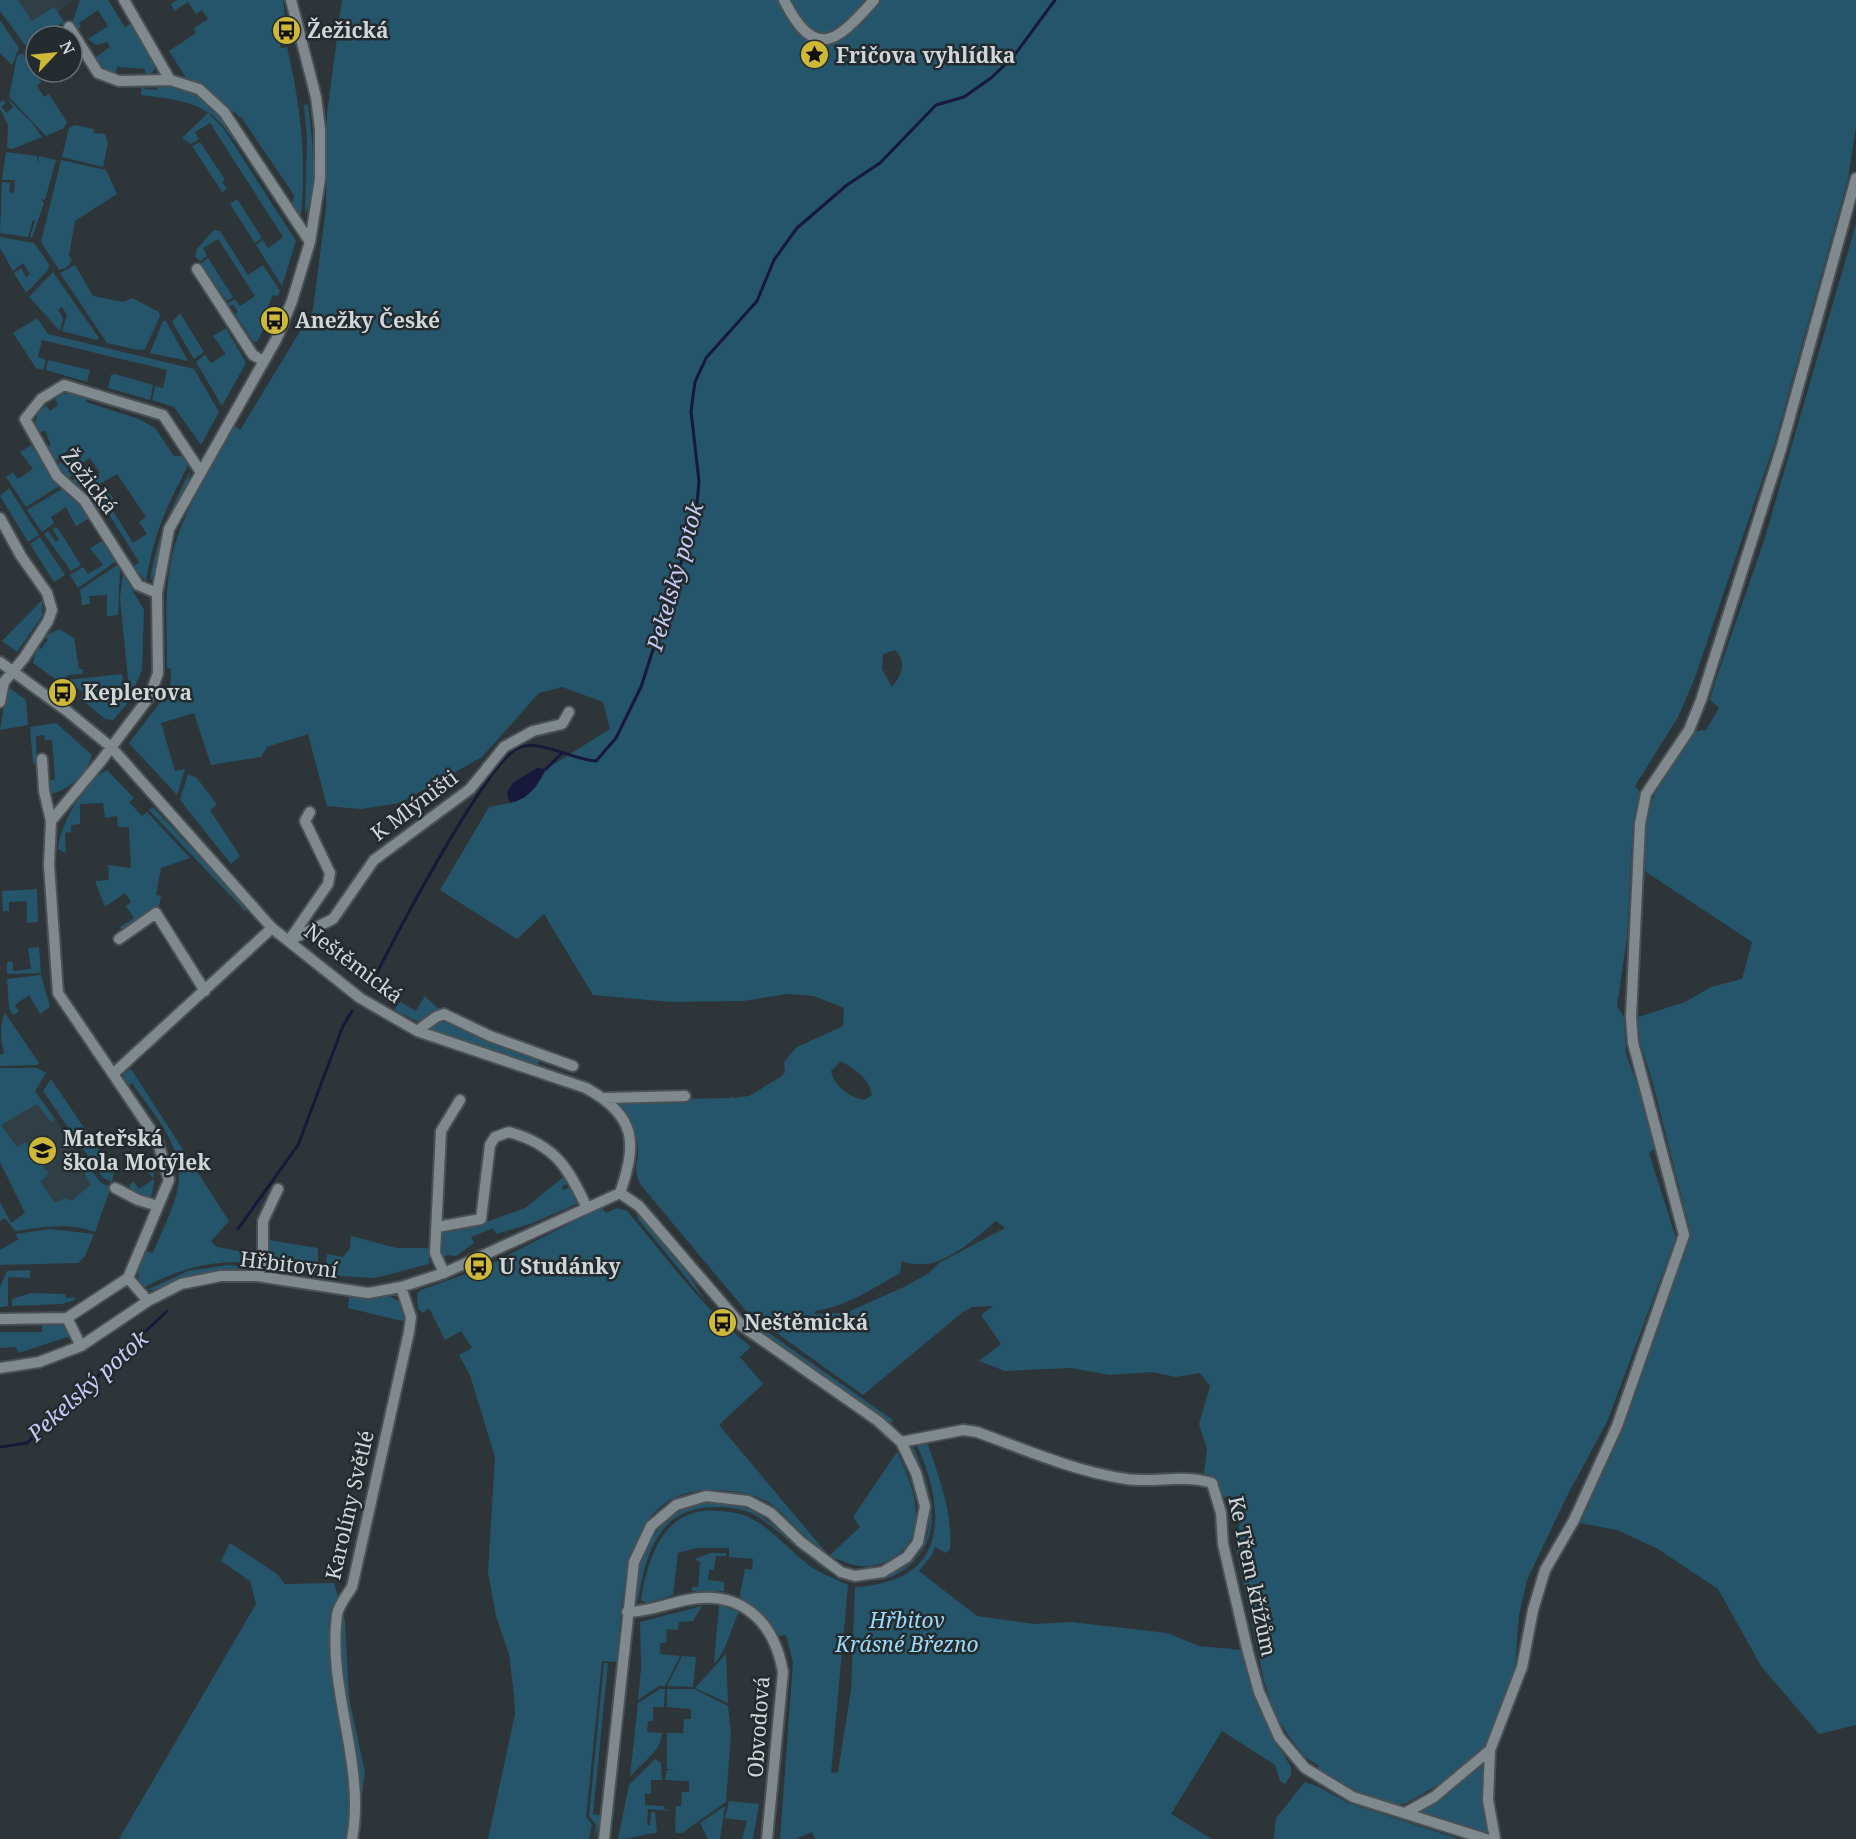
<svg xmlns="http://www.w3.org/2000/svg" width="1856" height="1839" font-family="'Noto Serif',serif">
<rect width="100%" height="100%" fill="#2e3539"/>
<path fill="#303f46" d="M0,0H74L58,12L64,22L42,36H36V40L27,46L0,11Z
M0,1071H31L41,1085L35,1091L101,1183L52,1224L0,1138Z"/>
<path fill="#24556a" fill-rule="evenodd" d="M0,0H18L32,21L54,7L64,22L42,36H36V40L25,45L0,11Z
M80,0H108L125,27L131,24L154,59L156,67L150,75L146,76L145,69L117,67L116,74L107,71L93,59L110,47L107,42L96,45L88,39L108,26L98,10L79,23L81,27L75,31L71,26Z
M177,0H283L286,25L277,28L281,48L287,47C300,103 307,157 301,215L292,206L294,195L241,117H239L234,111L231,113L204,85L186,78L169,51L196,33L194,28L208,19L202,10L196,14L188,2L174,11L171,4Z
M342,0H1856V127L1848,179L1775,442L1694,680L1678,717L1635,786L1640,792L1633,823L1627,938L1617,1006L1624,1017L1626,1054L1652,1125L1656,1147L1649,1153L1676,1238L1607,1422L1567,1496L1527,1580L1519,1615L1514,1683L1484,1747L1441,1783L1407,1803L1397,1805L1355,1795L1316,1770L1319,1766L1305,1757L1288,1735L1275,1714L1264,1681L1237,1553L1240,1515L1204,1473L1207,1449L1199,1424L1210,1386L1200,1373L1176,1377L1152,1372L1110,1375L1071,1368L1005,1371L979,1361L1001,1344L981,1315L993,1306L972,1307L963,1312L863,1395L746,1311L640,1184C632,1165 639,1165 638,1147C637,1128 626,1115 615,1100L731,1098L732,1096L733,1098L749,1096L782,1076L785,1072L784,1062L797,1047L843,1026L844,1008L814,996L786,994L743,1001L671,1002L593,995L544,914L517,939L440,890L489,807L516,802L536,787L546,769L610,729L603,702L562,687L539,693L482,757L400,803L360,809L327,806L308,734L267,747L261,757L211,765L194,713L161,723L175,771L185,769L177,795L129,743L162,700H166L171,681V669L167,668C167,633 164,595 171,561C180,513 212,468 235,426L240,430L313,310L326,208L327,114ZM895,650C907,662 902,675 892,687L882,669L883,654ZM841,1061C856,1070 869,1078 872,1095L864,1100C849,1097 834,1086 831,1071ZM996,1221L1005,1228L939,1263L929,1273L906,1286L846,1313L815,1314V1311C847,1306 872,1289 900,1273L902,1261C938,1275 970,1242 996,1221Z
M0,20L19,48L12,65L0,53Z
M22,53L41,82L37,86L44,97L49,94L67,122L64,128L46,136L9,97L17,56Z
M142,85L145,89L157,90L158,86C202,88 213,104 237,139L234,141C209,101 184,101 141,95Z
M7,98L32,123L42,137L12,149L7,148L8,125L0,109V102L3,100L6,103L1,107L7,113L13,107Z
M308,104C311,131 320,190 305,213L307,140L304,105Z
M208,113L224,129L296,241L282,286L256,245L263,240L268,248L283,237L210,123L195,132L199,139L191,144L182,138Z
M74,125L94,129L93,133L105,134L108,143L103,167L62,157L69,128Z
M200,142L225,180L222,182L227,189L222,192L192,146Z
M6,152L37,156L39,165V156L56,160L45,200L41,199L44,203L32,238L30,237L35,221L33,220L28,237L0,233L2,182L10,183L9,192L14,193L15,180H2Z
M61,160L106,170L117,194L75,221L69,255L72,261L66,268L59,270L41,242Z
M237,199L262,238L255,243L230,204Z
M1856,224V1725L1819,1734L1761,1666L1718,1589L1658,1549L1617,1530L1580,1523L1623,1429L1691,1235L1653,1084L1640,1042L1638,1017L1685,1002L1711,987L1742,979L1752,942L1643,870C1645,801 1654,784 1696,731L1706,730L1719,708L1710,700L1715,682L1764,541Z
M214,230L220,231L248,275L263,265L280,291L278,296L273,295L266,311L270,315L257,342L253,341L235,314L238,312L233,305L229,306L228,303L235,299L240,306L255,296L218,239L203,248L207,256L200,261L195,256L197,249Z
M0,237L34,243L49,264L48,270L26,293L14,273L21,268L26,277L30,274L23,263L13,271L0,248Z
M208,258L233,297L227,301L201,264Z
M75,265L93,296L124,302L132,298L159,312L160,316L145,349L138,350L107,343L60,273Z
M53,272L99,338L97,340L62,331L67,315L62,307L58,310L63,318L60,331L29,297Z
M180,313L204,352L194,359L172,322Z
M37,318L48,334L194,369L219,412L201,445L174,407L152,400L155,386L163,388L167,370L42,340L38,357L46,360L43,370L36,368L13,333Z
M163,321H166L188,361L150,353Z
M226,328L246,363L222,406L196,362L205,355L211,363L226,354L213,336Z
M48,360L90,370L87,382L46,370Z
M115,374L153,385L150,400L108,388L111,375Z
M78,393L87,395L86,402L139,419L155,428L174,456H182L188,465C166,509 154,532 146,581L133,567L139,562L105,508L99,512L94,504L95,498L108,493L113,498L110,506L133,543L147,534L139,522L146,517L117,474L89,490H83L72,481L75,478L81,486L100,473L90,458L71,470L73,475L69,478L56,465L61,462L63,465L77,456L72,448L58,457L59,460H55L47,447L51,445L45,431L39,432L35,423L38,413L46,405L50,411L58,405L55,399L62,394Z
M31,445L59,486L26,507L6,477L13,472L18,479L33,469L20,452Z
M190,471C187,498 167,519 160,545C156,558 158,570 150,581C157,535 170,512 190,471Z
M9,488L39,535L28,542L0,496Z
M62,489L78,504L88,519L76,526L66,507L51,517L54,523L42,532L27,510Z
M57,527L81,565L71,571L44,534L48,531L56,542L59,540L53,529Z
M40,537L65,575L54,582L30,544Z
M102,541L115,562L78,588L70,575L83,567L88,574L103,565L90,548Z
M117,565L120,570L118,615L107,616V595L89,596L90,604L82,605L80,590Z
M123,574L144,610L142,670L130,698L120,598Z
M42,600V616L17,652L2,641Z
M59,629L74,638L79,669H83L82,674L68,675L61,683L33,663L37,647L41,649L48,639L45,636Z
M122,674L127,704L113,720L105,719L80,698L84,693L67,680Z
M7,686L26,700L28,725L0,730Z
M56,723L92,755C88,773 69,789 52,794L48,781L55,779L52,740H45L44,735L36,736L37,763L33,764L30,727Z
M107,770L134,798L129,802L142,816L147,812L190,858L161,868L156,895L161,896L159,906L123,932L120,927L134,918L126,906L131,902L125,893L105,907L95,881L109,880L108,865L131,868L129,827H118L117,816L105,818L103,803L80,804V824L71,825V832L65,833L66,853L58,849C59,827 85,779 107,770Z
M188,774L197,778L217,805L210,810L240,856L231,864L180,800Z
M153,807L248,908L245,911L149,810Z
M37,889L38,922L27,923V901L9,902V911H3L2,891Z
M39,947L41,973L7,974V962H13V971L31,969L28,948Z
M41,975L50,1007L40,1014L29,995L15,1005L19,1012L13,1015L9,1008L7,979Z
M425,996L442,1012L421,1023L394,1010L400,1002L416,1011Z
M5,1013L39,1063L38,1065L0,1066V1055L4,1053C0,1040 0,1024 5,1013Z
M444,1017L540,1058L538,1065L509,1058L429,1030L428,1027Z
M0,1068H37L46,1073L35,1091L55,1119L51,1122L37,1104L1,1125L17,1147L26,1142L49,1174L40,1181L55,1203L65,1198L71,1201L91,1185L80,1165L85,1162L101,1183L111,1187L95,1232C69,1222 41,1227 15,1231L5,1218L0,1221V1202L11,1223L25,1213L0,1162Z
M131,1069L229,1221L211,1241L217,1247L248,1253L257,1263C214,1259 180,1268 143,1288C134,1274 139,1265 145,1251L153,1253C161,1232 174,1209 178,1187C186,1148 153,1114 132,1083L126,1087L122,1080L124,1073Z
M51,1079L114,1172L112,1182L103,1178L43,1091Z
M150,1155C154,1171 156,1181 151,1197L133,1196L129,1185L134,1182L139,1189L154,1179L140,1162Z
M566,1175L570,1182L562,1186L563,1190L572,1187L579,1203L530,1224L496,1234L493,1228L471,1237L474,1243L456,1256L447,1255L444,1257C438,1248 439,1239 445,1230L481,1224L525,1208Z
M602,1207L606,1213L617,1208L627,1211C667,1258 702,1308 751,1347L740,1357L763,1384L719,1425L829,1556L860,1527L853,1517L897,1452C915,1486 932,1538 889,1560C870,1570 855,1567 837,1559C811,1549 793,1520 771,1504C753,1492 730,1490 710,1490C621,1491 623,1598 617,1662L602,1661L586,1817L592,1824L589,1839H488L515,1714L514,1695L509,1654L496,1616L488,1572L495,1457L470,1375L459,1355L472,1348L461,1331L445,1340L429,1308L423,1313L418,1309L417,1294L421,1290L485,1267Z
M637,1212L689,1275L705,1301L638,1219Z
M50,1229L94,1234L85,1256L78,1263L0,1265V1250L19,1239L15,1234Z
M351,1236L397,1248H430L429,1264L375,1278L325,1275L327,1254L343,1257L350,1248Z
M268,1240L318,1248V1274L266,1264Z
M228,1265L254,1267L184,1277L154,1290H147L188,1271Z
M30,1270V1278L8,1277V1306L0,1307V1287L7,1271Z
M31,1293L65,1294L66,1298L75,1297V1300L62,1304L12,1306V1299Z
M390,1296L402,1304L406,1318L402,1321L348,1308L349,1297Z
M62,1323L71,1336L18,1353L16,1347L0,1348V1332H42V1324Z
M766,1331L893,1420L890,1424L763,1334Z
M926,1439C938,1476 953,1510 950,1550L946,1553L935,1547L932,1555L919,1571L977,1616L1035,1624L1071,1622L1167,1633L1199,1646L1244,1650L1267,1727L1291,1767V1775L1285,1784L1280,1781L1275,1765L1222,1731L1171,1814L1212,1839H815L812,1832L796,1839H780L793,1662L786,1635L779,1636L760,1611L739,1599L745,1569L752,1570L753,1559L729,1557V1548H697L678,1553L673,1595L647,1603L641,1600C648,1557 664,1505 719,1511C731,1512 743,1513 754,1520C775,1532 792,1553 811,1567C822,1574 836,1579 848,1585L831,1773L838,1772L851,1690L855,1587C865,1587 873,1585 882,1583C954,1567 940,1493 915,1441Z
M912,1444C934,1494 950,1548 890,1578L887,1575C894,1572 902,1569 908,1565C934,1547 933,1505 924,1478C921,1467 912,1456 912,1444Z
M712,1501C767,1505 777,1534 817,1563C827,1570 841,1573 849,1582C812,1566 792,1540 760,1518C747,1509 732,1507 716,1507C658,1507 646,1553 638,1601C633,1591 636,1580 639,1569C648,1533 673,1505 712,1501Z
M230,1543L277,1574L285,1584L334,1583L345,1620L349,1698L365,1772L356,1839H119L256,1604L250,1581L221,1561Z
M710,1553H726V1556H716L714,1570H709L708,1580L724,1582V1591H692V1587H698L700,1562L695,1559Z
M719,1605L739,1612C730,1630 727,1650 714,1664Z
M702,1606L693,1621L679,1622L678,1630L667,1629L666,1643H660V1654L680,1656L665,1686H659L638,1700L641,1669L640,1622Z
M726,1654L728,1703L695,1688Z
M682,1656L696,1657L693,1687L667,1686Z
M604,1663H608L593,1814L602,1816L594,1839L596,1825L589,1816Z
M660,1689H665L664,1707H653V1721H648L647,1732L662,1733C662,1751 641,1763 630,1777L638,1703Z
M667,1689H694L728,1706L731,1733L726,1802L682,1833H675L676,1806H681L682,1792H689V1781L665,1780L667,1770H673L667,1769V1733H683L684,1719H691V1709L667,1707Z
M1487,1758L1490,1834L1487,1835L1415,1813Z
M655,1759L661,1763L662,1780H651V1794H645V1805L664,1806V1809L673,1811L648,1809L647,1825H650L651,1812H655L657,1833C642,1834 633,1839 618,1839L629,1785Z
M1305,1782L1319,1787L1348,1803L1459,1839H1274L1276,1818Z
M729,1801L759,1804L753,1839H742L747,1821L725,1818Z
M725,1806L720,1839H708L700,1823Z"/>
<path fill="#18183b" d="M537,768L546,769C537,785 529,801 509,802L507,792L514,782Z"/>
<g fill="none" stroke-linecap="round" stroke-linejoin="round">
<path stroke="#18183b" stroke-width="3" d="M546,769L562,753
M375,977C393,940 489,757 520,747C544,740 572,760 596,761L616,738L641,687L696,516L699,481L691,411L695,382L706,358L757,301L774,260L797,228L847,185L880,163L936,105L964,97L991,78L1013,57L1055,0
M238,1229L298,1145L343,1026L352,1011
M0,1447L27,1443L167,1311"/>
<defs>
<path id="minor" d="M124,0L170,80
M784,0C815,62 837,42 874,0
M69,27L98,73L119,81L170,80L199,89L224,112L310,242
M197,269L253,355L262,360
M0,518L21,556L47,593L52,610L48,621L24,658L4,682L0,702
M157,593L138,585L84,500L57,476L25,419L41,399L64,385L163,415L200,471
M0,662L67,711L111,747L272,928L360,998L417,1031L586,1088C637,1116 637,1143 620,1193
M42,759L44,791L51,821
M119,939L156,913L205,991
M290,939L328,884L330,873L305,821L310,812
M290,940L333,919L374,860L470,789L504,747L533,731L562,724L569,712
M417,1031L436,1017L444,1014L490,1036L573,1066
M113,1074L272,928
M604,1098L685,1096
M115,1188L138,1200L158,1206
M437,1227L481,1219L490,1145L495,1137L509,1132C555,1145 568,1167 587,1208
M444,1273L435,1253L441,1131L460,1100
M257,1276L263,1265V1221L278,1189
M128,1278L148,1301
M67,1318L81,1346
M0,1319L67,1318L128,1278L169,1180L157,1139L58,993L49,865L51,821L101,761L150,696L158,673L157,593L169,529L277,338L292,301L310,242L320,179V129L316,97L291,0
M0,1368L39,1362L81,1346L148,1301L181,1284L221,1276H257L368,1293L401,1287L444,1273L620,1193
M901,1442L963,1430L977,1432C1026,1450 1074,1471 1126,1479C1154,1483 1186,1474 1212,1483L1221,1513L1223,1544L1248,1652L1259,1692L1279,1737L1305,1768L1353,1797L1486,1839
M627,1612C648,1612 666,1604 686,1600C741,1589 774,1621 783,1672L767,1839
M1405,1813L1434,1797L1490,1750
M352,1839C366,1765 327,1690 337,1615C338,1606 347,1595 352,1587L409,1332L411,1317L401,1287
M604,1839L634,1562L651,1526L676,1505L706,1496L748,1501L771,1513L801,1542L841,1572L855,1576L883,1572L907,1557L918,1542L925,1506L916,1473L901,1442L878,1421L742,1326L639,1206L620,1193
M1495,1839L1488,1800L1490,1750L1522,1667L1533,1610L1545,1570L1574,1520L1617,1426L1684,1235L1633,1043L1631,1017L1640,824L1646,794L1689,730L1701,700L1781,449L1856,178"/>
</defs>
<use href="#minor" stroke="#4a5154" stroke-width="14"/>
<use href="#minor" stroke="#80898d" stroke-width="10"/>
</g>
<defs>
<symbol id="bus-disc" viewBox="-11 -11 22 22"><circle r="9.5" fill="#ceb837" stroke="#242b2f"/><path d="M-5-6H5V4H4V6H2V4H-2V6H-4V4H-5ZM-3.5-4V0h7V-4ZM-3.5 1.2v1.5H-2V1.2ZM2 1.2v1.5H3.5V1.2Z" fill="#111"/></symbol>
<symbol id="sight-disc" viewBox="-11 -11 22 22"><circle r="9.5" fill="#ceb837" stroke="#242b2f"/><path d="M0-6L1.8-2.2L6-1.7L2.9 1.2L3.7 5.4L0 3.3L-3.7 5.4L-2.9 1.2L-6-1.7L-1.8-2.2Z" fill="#111"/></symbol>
<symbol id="school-disc" viewBox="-11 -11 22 22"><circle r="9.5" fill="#ceb837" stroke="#242b2f"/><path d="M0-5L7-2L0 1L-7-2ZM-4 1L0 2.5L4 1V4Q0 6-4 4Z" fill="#111"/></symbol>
</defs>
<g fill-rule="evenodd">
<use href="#bus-disc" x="270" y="14" width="33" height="33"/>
<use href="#sight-disc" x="798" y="38" width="33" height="33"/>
<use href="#bus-disc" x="258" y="304" width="33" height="33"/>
<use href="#bus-disc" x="46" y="676" width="33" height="33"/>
<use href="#school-disc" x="26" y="1134" width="33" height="33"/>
<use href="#bus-disc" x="462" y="1250" width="33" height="33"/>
<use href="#bus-disc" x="706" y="1306" width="33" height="33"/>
</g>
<g text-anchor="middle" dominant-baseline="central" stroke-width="5" stroke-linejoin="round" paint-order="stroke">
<g font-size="21" font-weight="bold" fill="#d1d6d9" stroke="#242b2f" text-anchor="start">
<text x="307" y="30">Žežická</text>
<text x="836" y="55">Fričova vyhlídka</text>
<text x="295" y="320">Anežky České</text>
<text x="83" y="692">Keplerova</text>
<text x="63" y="1138">Mateřská<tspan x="63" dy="24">škola Motýlek</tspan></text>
<text x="499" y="1266">U Studánky</text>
<text x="744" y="1322">Neštěmická</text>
</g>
<g font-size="21" fill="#d1d6d9" stroke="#242b2f">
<text transform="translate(90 481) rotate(52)">Žežická</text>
<text transform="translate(414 805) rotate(-37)">K Mlýništi</text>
<text transform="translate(354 963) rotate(37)">Neštěmická</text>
<text transform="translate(289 1264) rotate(7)">Hřbitovní</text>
<text transform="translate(349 1505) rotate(-77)">Karolíny Světlé</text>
<text transform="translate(1253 1576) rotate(78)">Ke Třem křížům</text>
<text transform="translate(758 1727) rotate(-86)">Obvodová</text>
</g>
<g font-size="21" font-style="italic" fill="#9adaf8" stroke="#242b2f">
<text x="907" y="1620">Hřbitov<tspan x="907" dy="24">Krásné Březno</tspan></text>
</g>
<g font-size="22" font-style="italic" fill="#c7cbf5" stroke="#242b2f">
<text transform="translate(674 576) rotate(-74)">Pekelský potok</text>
<text transform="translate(87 1385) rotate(-42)">Pekelský potok</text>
</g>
</g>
<g transform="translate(54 54) rotate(64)"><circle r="28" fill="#242b2f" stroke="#696f73" stroke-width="1.5"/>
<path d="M0-4.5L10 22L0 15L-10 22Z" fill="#ceb837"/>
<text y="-9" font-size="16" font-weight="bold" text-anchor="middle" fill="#d1d6d9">N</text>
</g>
</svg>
